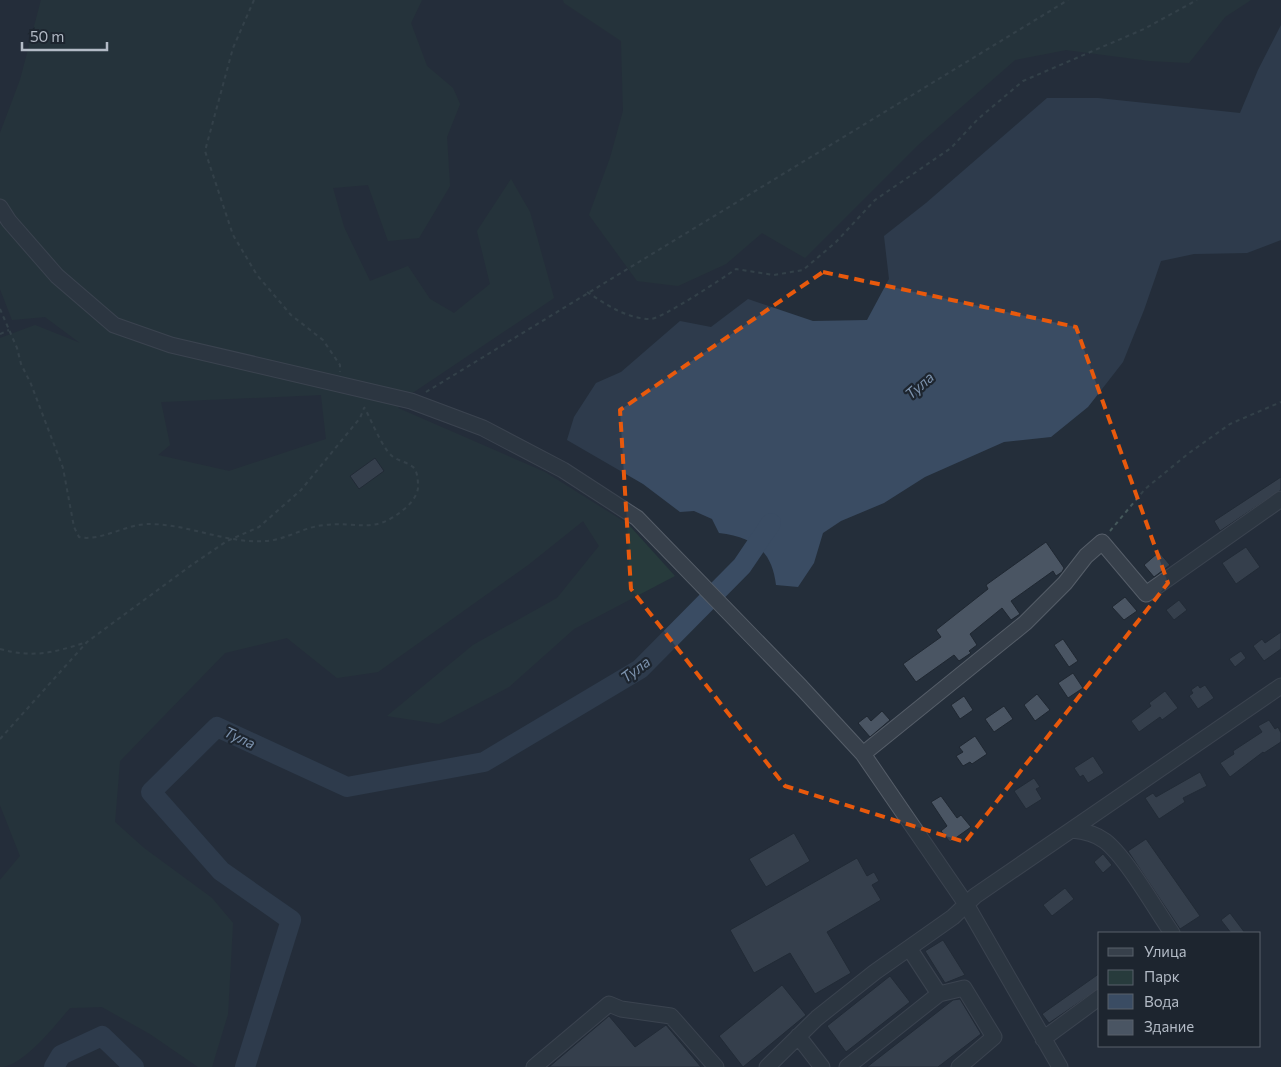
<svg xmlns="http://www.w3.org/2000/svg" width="1281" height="1067" font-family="Commissioner,sans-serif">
<rect width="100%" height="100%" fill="#242e3a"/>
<path fill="#273b3c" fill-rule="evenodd" d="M41,0H422L411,23L427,66L453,88L460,104L447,137L450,186L419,238L388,241L368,185L333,188L344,227L370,281L408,266L430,299L454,313L490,284L477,231L511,179L530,212L554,298L411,394L398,408L545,472L628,524L675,576L574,629L509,687L439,724L387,716L473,645L557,598L599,546L583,521L528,565L378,672L337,678L287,638L225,653L120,761L115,822L144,848L212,898L233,923L228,1014L212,1067H198L150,1034L102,1007L70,1008C55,1025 23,1067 0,1067V880L20,856L0,805V338L35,325L80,343L45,317L12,320L0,289V133L20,80ZM321,395L326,439L229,471L158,455L170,445L161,402Z
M563,0H1251L1225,17L1189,63L1150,61L1066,50L1015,60L918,145L805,258L762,233L726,264L678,286L637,281L589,215L610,158L623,111L621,41L564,3Z"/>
<path fill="#3a4c63" d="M1281,25V240L1247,253L1194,254L1161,261L1144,310L1123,362L1088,407L1051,437L1004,442L925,477L884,503L841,521L823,533L814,563L798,587L776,585C772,550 753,537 719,533L712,519L694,511L680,512L643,484L567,440L574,417L596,383L621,372L680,321L711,327L748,299L813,321L867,320L889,279L884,236L926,203L1047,98H1098L1240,113L1258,70Z"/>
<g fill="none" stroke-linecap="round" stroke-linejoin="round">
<path stroke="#3a4c63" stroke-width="20" d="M54,1067L61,1055L102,1036L134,1067
M245,1067L291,920L221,871L151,792L217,727L347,787L484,762L640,669L742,566L771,523"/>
</g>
<path fill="#4a5563" stroke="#1f2731" d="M375,458L384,471L359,489L350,476Z
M1281,477V490L1220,531L1214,521Z
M1046,542L1064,568L1062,572L1056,576L1053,571L1011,601L1020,614L1011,620L1002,608L970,634L977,645L969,651L971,653L959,661L954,655L916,682L903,664L941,637L936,630L988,589L986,585Z
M1246,547L1260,567L1236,584L1222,563Z
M1159,552L1170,565L1154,577L1144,565Z
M1125,597L1137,611L1124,620L1112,607Z
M1179,600L1187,610L1174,620L1166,610Z
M1281,632V649L1264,661L1253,646L1262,639L1265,643Z
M1063,639L1078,661L1069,667L1054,645Z
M1241,651L1246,658L1235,667L1229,659Z
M1073,673L1083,688L1068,698L1058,683Z
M1198,685L1200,688L1205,685L1214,698L1198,709L1189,696L1193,693L1191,690Z
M1165,691L1178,708L1162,720L1160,717L1139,732L1131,721L1151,706L1149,703Z
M1037,694L1050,710L1035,721L1024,705Z
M964,696L973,710L960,719L951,705Z
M1004,706L1013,719L994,732L985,719Z
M882,711L890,720L870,737L858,723L867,716L871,721Z
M1269,720L1275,729L1278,727L1281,733V742L1264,753L1263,752L1230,777L1220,763L1234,754L1233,751L1262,732L1258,726Z
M975,736L987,754L972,764L970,762L963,766L956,756L963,752L959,747Z
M1093,756L1104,773L1088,783L1083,775L1080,777L1074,768Z
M1200,772L1207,786L1183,798L1185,802L1159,819L1145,798L1153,793L1156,797Z
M1034,778L1040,787L1036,789L1042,799L1026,809L1014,791Z
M941,796L957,818L961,815L971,827L950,842L941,831L947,826L931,802Z
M794,833L810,861L766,887L749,859Z
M1146,839L1200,916L1180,929L1128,851Z
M1103,854L1112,865L1103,873L1094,862Z
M857,858L867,876L874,872L879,881L872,885L881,900L827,932L851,973L815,994L790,953L754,973L730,930Z
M1065,888L1074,899L1052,916L1043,905Z
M1230,913L1245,933H1231L1221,920Z
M943,940L965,975L945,983L925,951Z
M1100,973V988L1049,1023L1042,1014Z
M890,976L910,1002L846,1052L827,1026Z
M782,985L806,1015L743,1067L719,1036Z
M960,999L981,1034L938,1067H867L953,1000Z
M609,1016L635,1047L666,1025L701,1067H549Z"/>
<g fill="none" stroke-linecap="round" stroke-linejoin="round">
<defs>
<path id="minor" d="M0,207L9,221L57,276L114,325L171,345L411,401L483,428L563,470L637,518L801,687L863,754L966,904L1060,1067
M863,754L1025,623L1065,583L1086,556L1102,542L1146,594L1281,499
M1072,830C1083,831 1096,834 1105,841C1126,857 1156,910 1172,933
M939,994L964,988L994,1037L959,1067
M798,1036L822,1067
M1043,1039L1100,997
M534,1067L609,1004L621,1009L671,1016L716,1067
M767,1067L817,1018L875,972L953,917L975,896L1281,686
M847,1067L939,994L909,948"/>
</defs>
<use href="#minor" stroke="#565e69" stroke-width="17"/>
<path stroke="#45585b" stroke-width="2" stroke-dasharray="4 4" stroke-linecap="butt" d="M254,0L233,48L205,151L233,235L257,275L291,315L323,340L340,365V372
M587,292C607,305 627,319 651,319C663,318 723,278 736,269L774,275L803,270L836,242L875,200L951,148L978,119L1023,81L1144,29L1197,0
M0,309L17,348L21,364L31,384L63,468L74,527L79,537C100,542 126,524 149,524C189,524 226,544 266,541C285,540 304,527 324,525C358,521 373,535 403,510C410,505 417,496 418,488C418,481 418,472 413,467C407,462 398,461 392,456C382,448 371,419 364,407
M0,334L9,330
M426,392L1068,0
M1110,531L1145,489L1189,453L1230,424L1281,402
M0,649C33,658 52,653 84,643
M0,739L87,642L193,564L227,541L259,527L301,490L360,418L364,408"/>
<use href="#minor" stroke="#37404b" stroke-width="15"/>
</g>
<path d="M0 0H1281V1067H0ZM823,272L1076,327L1168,583L965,842L785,786L631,589L620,410Z" fill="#242e3a" fill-opacity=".55" fill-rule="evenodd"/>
<path fill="none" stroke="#e8590c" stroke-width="4" stroke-dasharray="10 6" stroke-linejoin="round" d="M823,272L1076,327L1168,583L965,842L785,786L631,589L620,410Z"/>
<g text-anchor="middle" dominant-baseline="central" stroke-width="4.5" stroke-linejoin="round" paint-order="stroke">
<g font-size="15" font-style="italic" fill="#7c92ad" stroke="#1d252f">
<text transform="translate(919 385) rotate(-41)">Тула</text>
<text transform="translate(635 669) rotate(-37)">Тула</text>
<text transform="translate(240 737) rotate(25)">Тула</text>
</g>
</g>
<rect x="1098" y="932" width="162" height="115" fill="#1d252f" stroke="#59616b"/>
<rect x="1108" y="948" width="25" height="8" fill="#37404b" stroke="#59616b"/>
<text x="1144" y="957" font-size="15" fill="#b3bbc6">Улица</text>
<rect x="1108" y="970" width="25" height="15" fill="#273b3c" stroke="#59616b"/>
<text x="1144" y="982" font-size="15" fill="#b3bbc6">Парк</text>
<rect x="1108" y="994" width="25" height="15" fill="#3a4c63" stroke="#59616b"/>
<text x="1144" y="1007" font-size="15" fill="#b3bbc6">Вода</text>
<rect x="1108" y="1020" width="25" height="15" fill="#4a5563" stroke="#59616b"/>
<text x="1144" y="1032" font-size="15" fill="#b3bbc6">Здание</text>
<path d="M22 42v8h85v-8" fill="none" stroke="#b3bbc6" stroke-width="2.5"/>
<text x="30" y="42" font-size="15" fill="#b3bbc6" stroke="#1d252f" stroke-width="4" paint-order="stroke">50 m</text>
</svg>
